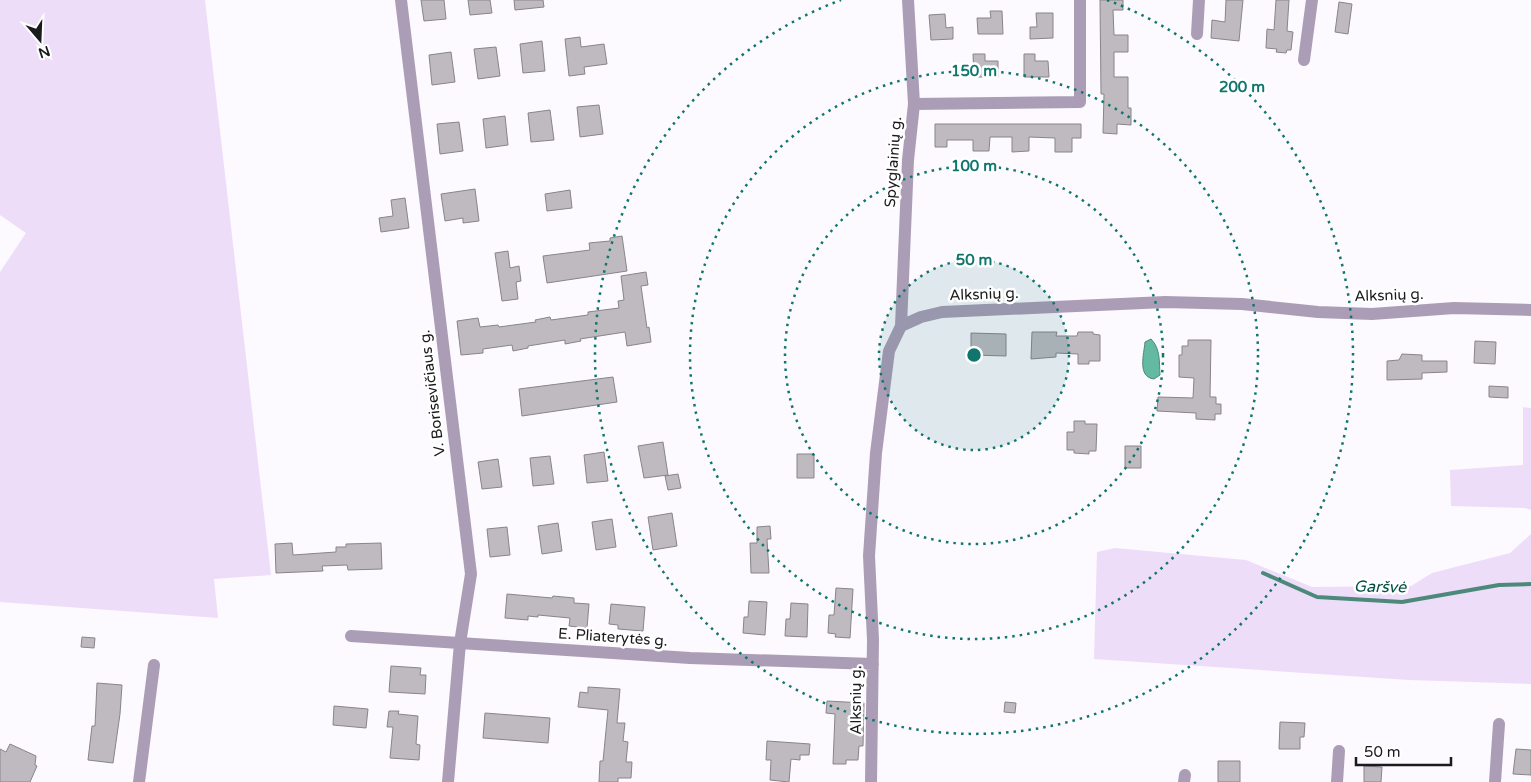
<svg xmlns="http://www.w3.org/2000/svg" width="1531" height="782" font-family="'Varela Round',sans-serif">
<rect width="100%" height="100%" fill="#fcf9ff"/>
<path fill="#eeddf9" d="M0,0H205L271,575L214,579L218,618L0,602V272L26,233L0,215Z
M1523,407L1531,408V510L1525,508L1451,506L1450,470L1523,465Z
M1531,534V684L1409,680L1094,659L1097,552L1115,548L1246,560L1312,587L1411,586L1432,573L1510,553Z"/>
<path fill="#63b9a2" stroke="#4d897a" d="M1151,339C1161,349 1159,363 1160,375L1154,379C1137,377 1144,354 1145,342Z"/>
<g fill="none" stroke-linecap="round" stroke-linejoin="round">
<path stroke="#4d897a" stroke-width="4" d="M1263,573L1317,597L1402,602L1499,585L1531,584"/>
</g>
<path fill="#bebac0" stroke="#88848a" d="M421,0H444L446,19L424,21Z
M468,0H490L492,13L470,15Z
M514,0H543L544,7L515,10Z
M1100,0H1123V10H1113L1114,35H1128V52H1114V77H1128V108H1131V125L1117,124V134L1103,133L1104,94H1101Z
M1226,0H1243L1239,41L1211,38L1212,20L1225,22Z
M1276,0H1289L1287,31L1293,32L1291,50H1287L1286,53L1276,52L1277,49L1266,48L1267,29L1274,30Z
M1339,2L1352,4L1348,34L1335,32Z
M990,11H1002L1003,34H978L977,18H991Z
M1036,13H1053V38L1030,39V27H1037Z
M945,14L946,28L953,27V39L931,40L929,15Z
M580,37L581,47L604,44L607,64L584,67L585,74L569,76L565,39Z
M542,41L545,71L523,73L520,44Z
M496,47L500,76L478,79L474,49Z
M451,52L455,82L432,85L429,55Z
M973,54H985V61H998V77H974Z
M1024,54H1035V61H1048L1049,77H1024Z
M599,105L603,134L580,137L577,107Z
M550,110L554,140L531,142L528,113Z
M505,116L508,145L486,148L483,119Z
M459,122L463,151L440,154L437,124Z
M935,124H1081V138H1072V152H1055V138L1029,137V151L1012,152V137H990L989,151H973V140H947V147H935Z
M475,189L479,221L463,223V218L445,221L441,194Z
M570,190L572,208L547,211L545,194Z
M405,198L409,228L381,232L379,218L393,216L391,200Z
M622,236L627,271L547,283L543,256L590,250L589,243L610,241V238Z
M508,251L510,268L519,266L521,281L516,282L518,299L502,301L495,253Z
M646,272L648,285L641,286L647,328L649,327L651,342L627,346L625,332L580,339L581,341L565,344V340L528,346V348L513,351L512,345L483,349V353L461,355L457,321L478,318L480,327L498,325L499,327L536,322L535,320L550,317L551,320L588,315V312L619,308L618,301L624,300L621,276Z
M1032,332H1057L1056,336H1077L1078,332H1093V334L1100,335V361H1089V364H1078V354L1056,353V357L1031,359Z
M971,333L1006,334V356L971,355Z
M1188,340H1211L1210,397H1216V404H1221V414H1215V420L1196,419V413L1157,411L1158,397L1193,398L1194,378L1179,377V355H1182V346H1188Z
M1475,341L1496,342L1495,364L1474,363Z
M1402,354L1422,355V361H1447V372L1422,373V379L1387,380V361L1399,360Z
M613,377L617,402L522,416L519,389Z
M1489,386L1508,387V398L1489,397Z
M1074,421H1085V424H1097L1096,451H1089V454L1074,453V450H1067V432H1074Z
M663,442L668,475L644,478L638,446Z
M1125,446H1141V468H1125Z
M604,452L608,481L587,483L584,455Z
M797,454H814V478H797Z
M550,456L554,484L533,486L530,458Z
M498,459L502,487L482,489L478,462Z
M678,474L681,488L668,490L665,476Z
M672,513L677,546L653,550L648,517Z
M612,519L616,547L596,550L592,522Z
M558,523L562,551L542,554L538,526Z
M770,526L771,539H767L769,573H751L750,543H757V527Z
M507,527L510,555L490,557L487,529Z
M292,543L293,555L336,552V547H346V544L381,543L382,569L348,570L347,565L322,566L323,571L276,573L275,544Z
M836,588L853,589L850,638L835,637L836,634L828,633L829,615H834Z
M507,594L552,598L553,596L574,598V603L589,604L587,628L569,626L570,618L538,615V617L528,616V620L505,618Z
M749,601L767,602L765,635L743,633L744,617H748Z
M791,603L808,604L807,637L785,636L786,619H790Z
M611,604L645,607L643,631L618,629V625L609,624Z
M82,637L95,638L94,648L81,647Z
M391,666L421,668L420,675H426L425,694L389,692Z
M97,683L122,685L120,714L113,763L88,760L92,726H95Z
M588,687L620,689L617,723H625L623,741L628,742L626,762H632L631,778H618V782H599L600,761H603L608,710L578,707L580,692L588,693Z
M827,701L864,703L863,746H859L858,760H846V764H833L835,714L826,713Z
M1005,702L1016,703L1015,713L1004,712Z
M334,706L368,709L366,728L333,725Z
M389,711H399L398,714L418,716L416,744L420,745L419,760L390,758L393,727H387Z
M485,713L550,718L548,743L483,738Z
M1280,722L1305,723L1304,737H1300V749H1279Z
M767,741L810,744L809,755H800V760L791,759L789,782L770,780L771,760H766Z
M10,744L36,756L35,765L37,766L30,782H0V749L6,752Z
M1516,749L1531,750V775L1513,774Z
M1218,761H1240V782H1218Z
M1364,766L1382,767L1381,782H1364Z"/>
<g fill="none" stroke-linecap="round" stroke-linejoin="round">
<path stroke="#ac9db7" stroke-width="12" d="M401,0L471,574L460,643L448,782
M1197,34L1199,0
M1304,60L1312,0
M914,104L1080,102V0
M901,326L908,160L914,104L908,0
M351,636L690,658L873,664
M139,782L154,665
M871,782L873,640L869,556L876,453L889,351L901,326L921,317L942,312L1165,302L1242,304L1318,312L1372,314L1454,308L1531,310
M1184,782L1185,775
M1337,782L1339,751
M1495,782L1499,724"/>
</g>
<circle cx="974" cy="355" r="95" fill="#0f766e" fill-opacity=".12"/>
<g fill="none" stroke="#0f766e" stroke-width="2.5" stroke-dasharray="2.5 5">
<circle cx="974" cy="355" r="95"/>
<circle cx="974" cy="355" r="189"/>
<circle cx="974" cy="355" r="284"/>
<path d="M1107 0A379 379 0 1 1 841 0"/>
</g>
<g text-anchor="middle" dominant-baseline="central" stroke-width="5" stroke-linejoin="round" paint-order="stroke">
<g font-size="15" fill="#1b1a1c" stroke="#fff">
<text transform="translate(893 162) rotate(-86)">Spyglainių g.</text>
<text transform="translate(984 294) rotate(-2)">Alksnių g.</text>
<text transform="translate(1389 295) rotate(-2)">Alksnių g.</text>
<text transform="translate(432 393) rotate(-97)">V. Borisevičiaus g.</text>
<text transform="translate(613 637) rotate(4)">E. Pliaterytės g.</text>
<text transform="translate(856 700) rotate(-90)">Alksnių g.</text>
</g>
<g font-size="16" font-style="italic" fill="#015041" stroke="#fff">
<text transform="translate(1380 587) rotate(1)">Garšvė</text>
</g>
</g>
<circle cx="974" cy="355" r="8" fill="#0f766e" stroke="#fff" stroke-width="2.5"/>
<g font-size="15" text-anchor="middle" font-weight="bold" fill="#0f766e" stroke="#fff" stroke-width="5" stroke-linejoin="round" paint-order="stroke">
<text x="974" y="76">150 m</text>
<text x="1242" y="92">200 m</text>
<text x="974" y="171">100 m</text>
<text x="974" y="265">50 m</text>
</g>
<g transform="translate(40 40) rotate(161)" stroke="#ffffff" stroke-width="4" paint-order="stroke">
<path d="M0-4L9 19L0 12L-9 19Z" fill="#1b1a1c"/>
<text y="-8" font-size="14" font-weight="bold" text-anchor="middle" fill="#1b1a1c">N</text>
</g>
<path d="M1356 757v8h95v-8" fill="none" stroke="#1b1a1c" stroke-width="2.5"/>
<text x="1364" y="757" font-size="15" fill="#1b1a1c" stroke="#ffffff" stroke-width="4" paint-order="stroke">50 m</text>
</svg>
